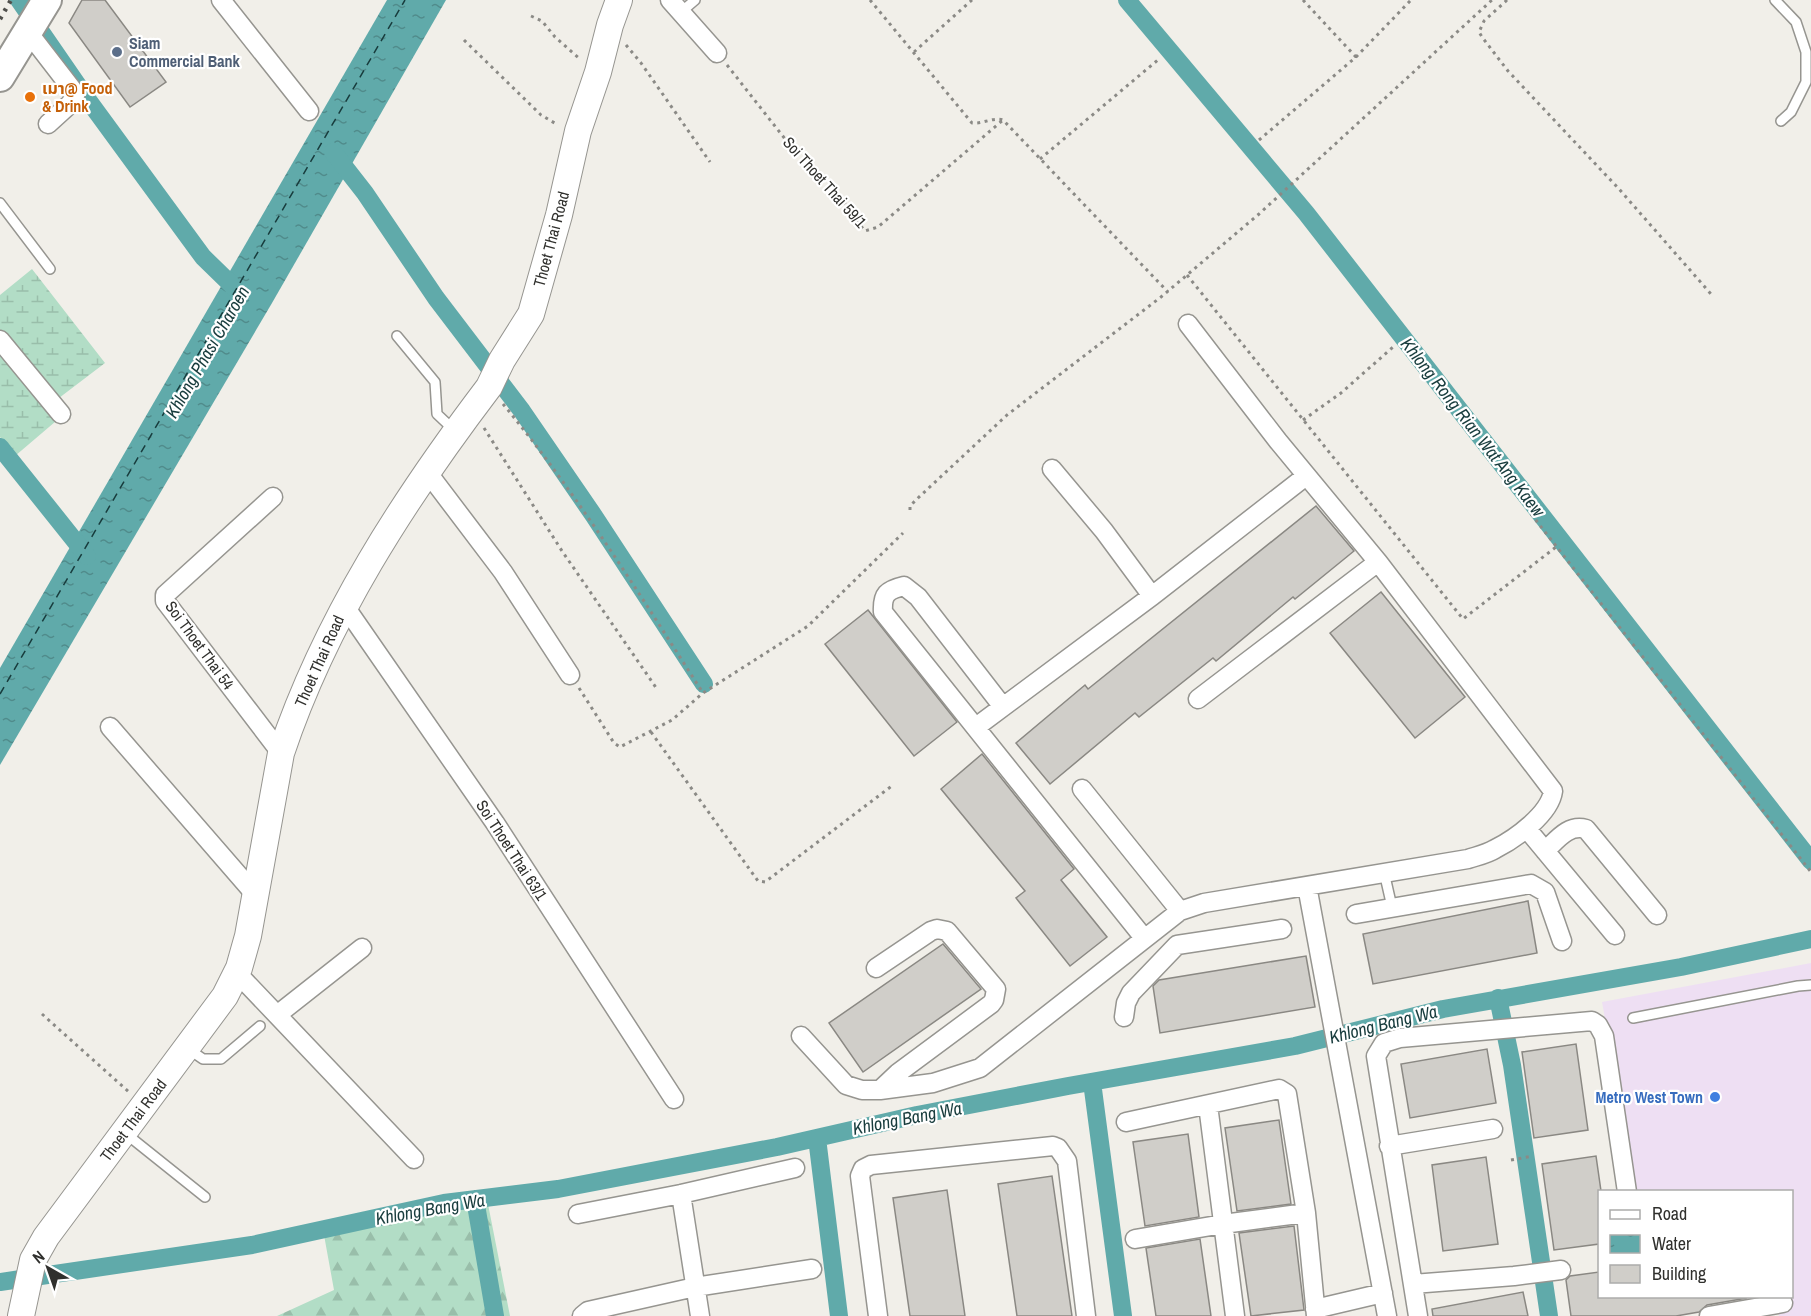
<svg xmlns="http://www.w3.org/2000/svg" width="1811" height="1316" font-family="'Archivo Narrow','Noto Sans Thai',sans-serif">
<defs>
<pattern id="forest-firs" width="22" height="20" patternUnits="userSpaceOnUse" patternTransform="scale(1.5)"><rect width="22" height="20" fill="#b2ddc6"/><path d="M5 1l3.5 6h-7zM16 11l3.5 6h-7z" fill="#99beaa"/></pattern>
<pattern id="wetland-marsh" width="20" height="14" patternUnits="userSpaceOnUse" patternTransform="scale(1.5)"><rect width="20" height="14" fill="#b2ddc6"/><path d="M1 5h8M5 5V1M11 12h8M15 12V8" fill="none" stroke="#99beaa"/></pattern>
<pattern id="water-ripples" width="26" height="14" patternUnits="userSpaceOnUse" patternTransform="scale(1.5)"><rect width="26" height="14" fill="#60aaaa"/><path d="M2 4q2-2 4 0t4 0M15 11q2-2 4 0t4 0" fill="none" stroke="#508b8b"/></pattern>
</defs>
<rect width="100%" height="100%" fill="#f1efe9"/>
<path fill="#eedff3" d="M1811,963V1316H1779L1776,1297L1792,1296V1192L1636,1191L1602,1002Z"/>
<path fill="url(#forest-firs)" d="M488,1204L510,1316H277L334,1290L324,1235Z"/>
<path fill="url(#wetland-marsh)" d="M32,269L105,363L59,398L69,410L15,456L0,437V295Z"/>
<path fill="url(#water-ripples)" d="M387,0H446L272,303L0,765V668Z"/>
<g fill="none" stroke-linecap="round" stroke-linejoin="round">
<path stroke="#60aaaa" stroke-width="18" d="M19,0L88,100L203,257L241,294
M1127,0L1306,213L1811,861
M333,152L365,193L436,298L522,411L594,516L704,684
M0,447L87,556
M1498,998L1512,1065L1549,1316
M1092,1082L1123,1316
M817,1138L839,1316
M475,1199L495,1316
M0,1282L252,1245L444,1203L558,1189L777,1147L917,1115L1068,1086L1295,1046L1443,1009L1681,967L1811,939"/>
<path stroke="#183c3d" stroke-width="1.5" stroke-dasharray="8 6" stroke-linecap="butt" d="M0,694L405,0"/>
</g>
<path fill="#d0cec9" stroke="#8a8883" stroke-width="1.5" d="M82,0H105L166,82L130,107L69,23Z
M1316,506L1354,551L1295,599L1293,597L1216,661L1213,658L1139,717L1135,713L1050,784L1016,743L1085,685L1088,689Z
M1381,592L1465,697L1415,738L1330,633Z
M868,610L957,722L914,756L825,644Z
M982,754L1074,869L1061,880L1107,937L1070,966L1016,898L1025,891L941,789Z
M1528,901L1537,953L1373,984L1363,934Z
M943,944L981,989L863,1072L829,1023Z
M1306,956L1315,1007L1160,1033L1153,986L1159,980Z
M1576,1044L1588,1130L1534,1138L1522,1052Z
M1487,1049L1496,1103L1410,1118L1401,1064Z
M1279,1120L1291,1204L1237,1211L1225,1128Z
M1188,1134L1199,1217L1145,1226L1133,1142Z
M1596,1156L1601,1191H1599V1244L1554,1250L1542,1164Z
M1486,1157L1498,1244L1443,1251L1432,1165Z
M1052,1176L1072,1316H1017L998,1184Z
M947,1190L965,1316H910L893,1198Z
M1294,1226L1304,1310L1251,1316L1239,1233Z
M1200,1239L1211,1316H1156L1146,1248Z
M1599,1272V1296L1747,1298L1707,1305L1699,1312L1676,1316H1571L1566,1280L1570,1276Z
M1523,1292L1528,1316H1433L1432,1309Z"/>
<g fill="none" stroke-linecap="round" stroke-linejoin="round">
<defs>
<path id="service" d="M1775,0L1796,22L1806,52V82L1791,112L1781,121
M681,12L695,0
M0,203L50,269
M397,336L435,382L437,414L455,431
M1384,872L1392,907
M1633,1018L1798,986L1811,985
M187,1048L203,1059H221L260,1026
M125,1133L205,1197"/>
<path id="minor" d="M221,0L309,111
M670,0L717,53
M28,32L72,89L75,96L70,104L48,124
M1188,324L1278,441L1378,562L1198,699
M0,340L61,414
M1052,469L1104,531L1152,596
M428,473L503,572L570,675
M273,497L165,595V601L281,753
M344,605L495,823L674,1099
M1003,707L918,597L904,586C887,590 882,594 883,612L1144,938
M110,727L254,893
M976,727L1152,596L1306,476
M1082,789L1180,911
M1527,829L1615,935
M1545,851C1557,840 1568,824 1586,829L1657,915
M1307,886L1387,1316
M1356,914L1531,884L1545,892L1562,941
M876,968L931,931L937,929L947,931L996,989L994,1000L991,1004L898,1073L880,1090
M237,973L414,1159
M277,1015L362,948
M1124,1017L1126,1003L1131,993L1177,945L1282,929
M801,1036L846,1085L862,1090H880L933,1083L980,1068L1180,911L1204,903L1468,859C1477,856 1487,854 1495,849C1515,839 1550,814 1553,791L1378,562
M1208,1105L1235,1316
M1126,1122L1279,1089L1287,1094L1306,1213L1316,1316
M1389,1146L1493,1129
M681,1194L700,1316
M578,1214L681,1194L795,1168
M1135,1239L1223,1224L1306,1213
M1413,1284L1514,1276L1561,1270
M1315,1309L1383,1293
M582,1316L588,1311L695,1287L812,1269
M878,1316L860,1176L863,1169L871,1165L1053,1146L1058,1148L1067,1161L1086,1316
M1418,1316L1376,1056L1384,1043L1400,1038L1592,1021L1598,1025L1604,1036L1627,1192
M1709,1316L1783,1303"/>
<path id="secondary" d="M21,1316L33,1260L46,1237L225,996L239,968L248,936L281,753C326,619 404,499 489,387L502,360L531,314L559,215L578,131L598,72L610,25L619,0"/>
<path id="primary" d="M0,77L47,0"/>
</defs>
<use href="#service" stroke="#969590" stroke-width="12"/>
<use href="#minor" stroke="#969590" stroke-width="21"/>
<use href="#secondary" stroke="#969590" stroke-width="28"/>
<use href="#primary" stroke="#969590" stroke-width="32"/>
<path stroke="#8b8a86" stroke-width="3" stroke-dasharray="3 4.5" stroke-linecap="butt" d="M870,0L972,123C983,124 993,117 1003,120L1168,292
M1303,0L1356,57
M1507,0L1484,21L1479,32L1482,37L1508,71L1619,189L1711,294
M531,16L542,21L555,37L580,59
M464,40L541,115L558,125
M626,45L641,63L710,162
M914,52L972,0
M727,65L789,144L818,171L845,203L855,219L865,231L878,227L1003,120
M1259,140L1356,57L1411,0
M1040,159L1159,59
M1187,275L1463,619L1556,547
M503,404C578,495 640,595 703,693
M1303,420L1341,393L1393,347
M484,428L562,551L657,689
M910,510V506L918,498L1007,415L1161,297L1259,214L1492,0
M1531,514L1811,872
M579,688L614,743L620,747L672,720L703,693L808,626L903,533
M651,732L758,881L765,882L893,785
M42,1014L129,1092
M1511,1160L1533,1156"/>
<use href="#service" stroke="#fff" stroke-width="9"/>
<use href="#minor" stroke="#fff" stroke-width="18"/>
<use href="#secondary" stroke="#fff" stroke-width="26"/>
<use href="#primary" stroke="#fff" stroke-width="28"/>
<path stroke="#4f4f4b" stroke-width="4.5" stroke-dasharray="3 6" stroke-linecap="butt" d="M0,19L11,0"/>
</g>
<circle fill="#5c6f8a" stroke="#fff" stroke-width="2" cx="117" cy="52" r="6"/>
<circle fill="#e8710a" stroke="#fff" stroke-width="2" cx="30" cy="97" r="6"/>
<circle fill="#3f7fe0" stroke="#fff" stroke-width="2" cx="1715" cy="1097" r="6"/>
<g text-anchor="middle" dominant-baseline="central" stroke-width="4.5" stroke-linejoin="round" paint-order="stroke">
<g font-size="16" font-weight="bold" fill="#4e5e75" stroke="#fff" text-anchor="start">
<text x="129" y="43">Siam<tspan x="129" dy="18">Commercial Bank</tspan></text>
</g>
<g font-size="16" font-weight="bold" fill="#c56008" stroke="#fff" text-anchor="start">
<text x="42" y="88">เมา@ Food<tspan x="42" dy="18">&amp; Drink</tspan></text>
</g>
<g font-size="16" fill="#30302d" stroke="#fff">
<text transform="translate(825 182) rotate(48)">Soi Thoet Thai 59/1</text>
<text transform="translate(551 239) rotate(-75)">Thoet Thai Road</text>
<text transform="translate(200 645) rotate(54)">Soi Thoet Thai 54</text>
<text transform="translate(319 661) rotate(-66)">Thoet Thai Road</text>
<text transform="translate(512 850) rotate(57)">Soi Thoet Thai 63/1</text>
<text transform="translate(133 1120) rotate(-53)">Thoet Thai Road</text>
</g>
<g font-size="16" font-weight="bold" fill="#366cbe" stroke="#fff" text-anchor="end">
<text x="1703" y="1097">Metro West Town</text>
</g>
<g font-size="18" font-style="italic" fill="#183c3d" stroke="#fff">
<text transform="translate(207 352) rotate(-60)">Khlong Phasi Charoen</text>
<text transform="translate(1473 427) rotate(52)">Khlong Rong Rian Wat Ang Kaew</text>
<text transform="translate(1383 1024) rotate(-14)">Khlong Bang Wa</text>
<text transform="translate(907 1118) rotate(-11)">Khlong Bang Wa</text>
<text transform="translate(430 1209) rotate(-10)">Khlong Bang Wa</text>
</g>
</g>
<rect x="1598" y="1190" width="195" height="108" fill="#ffffff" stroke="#acacab" stroke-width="1.5"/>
<rect x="1610" y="1210" width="30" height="9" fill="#ffffff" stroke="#acacab" stroke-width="1.5"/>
<text x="1652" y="1220" font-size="18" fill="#30302d">Road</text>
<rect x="1610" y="1235" width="30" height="18" fill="url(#water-ripples)" stroke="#acacab" stroke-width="1.5"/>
<text x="1652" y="1250" font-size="18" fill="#30302d">Water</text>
<rect x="1610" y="1265" width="30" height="18" fill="#d0cec9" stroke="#acacab" stroke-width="1.5"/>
<text x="1652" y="1280" font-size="18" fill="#30302d">Building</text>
<g transform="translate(48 1268) rotate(320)" stroke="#ffffff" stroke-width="4.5" paint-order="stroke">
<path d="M0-4.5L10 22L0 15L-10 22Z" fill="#30302d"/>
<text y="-9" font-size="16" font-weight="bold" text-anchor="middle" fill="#30302d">N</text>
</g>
</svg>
